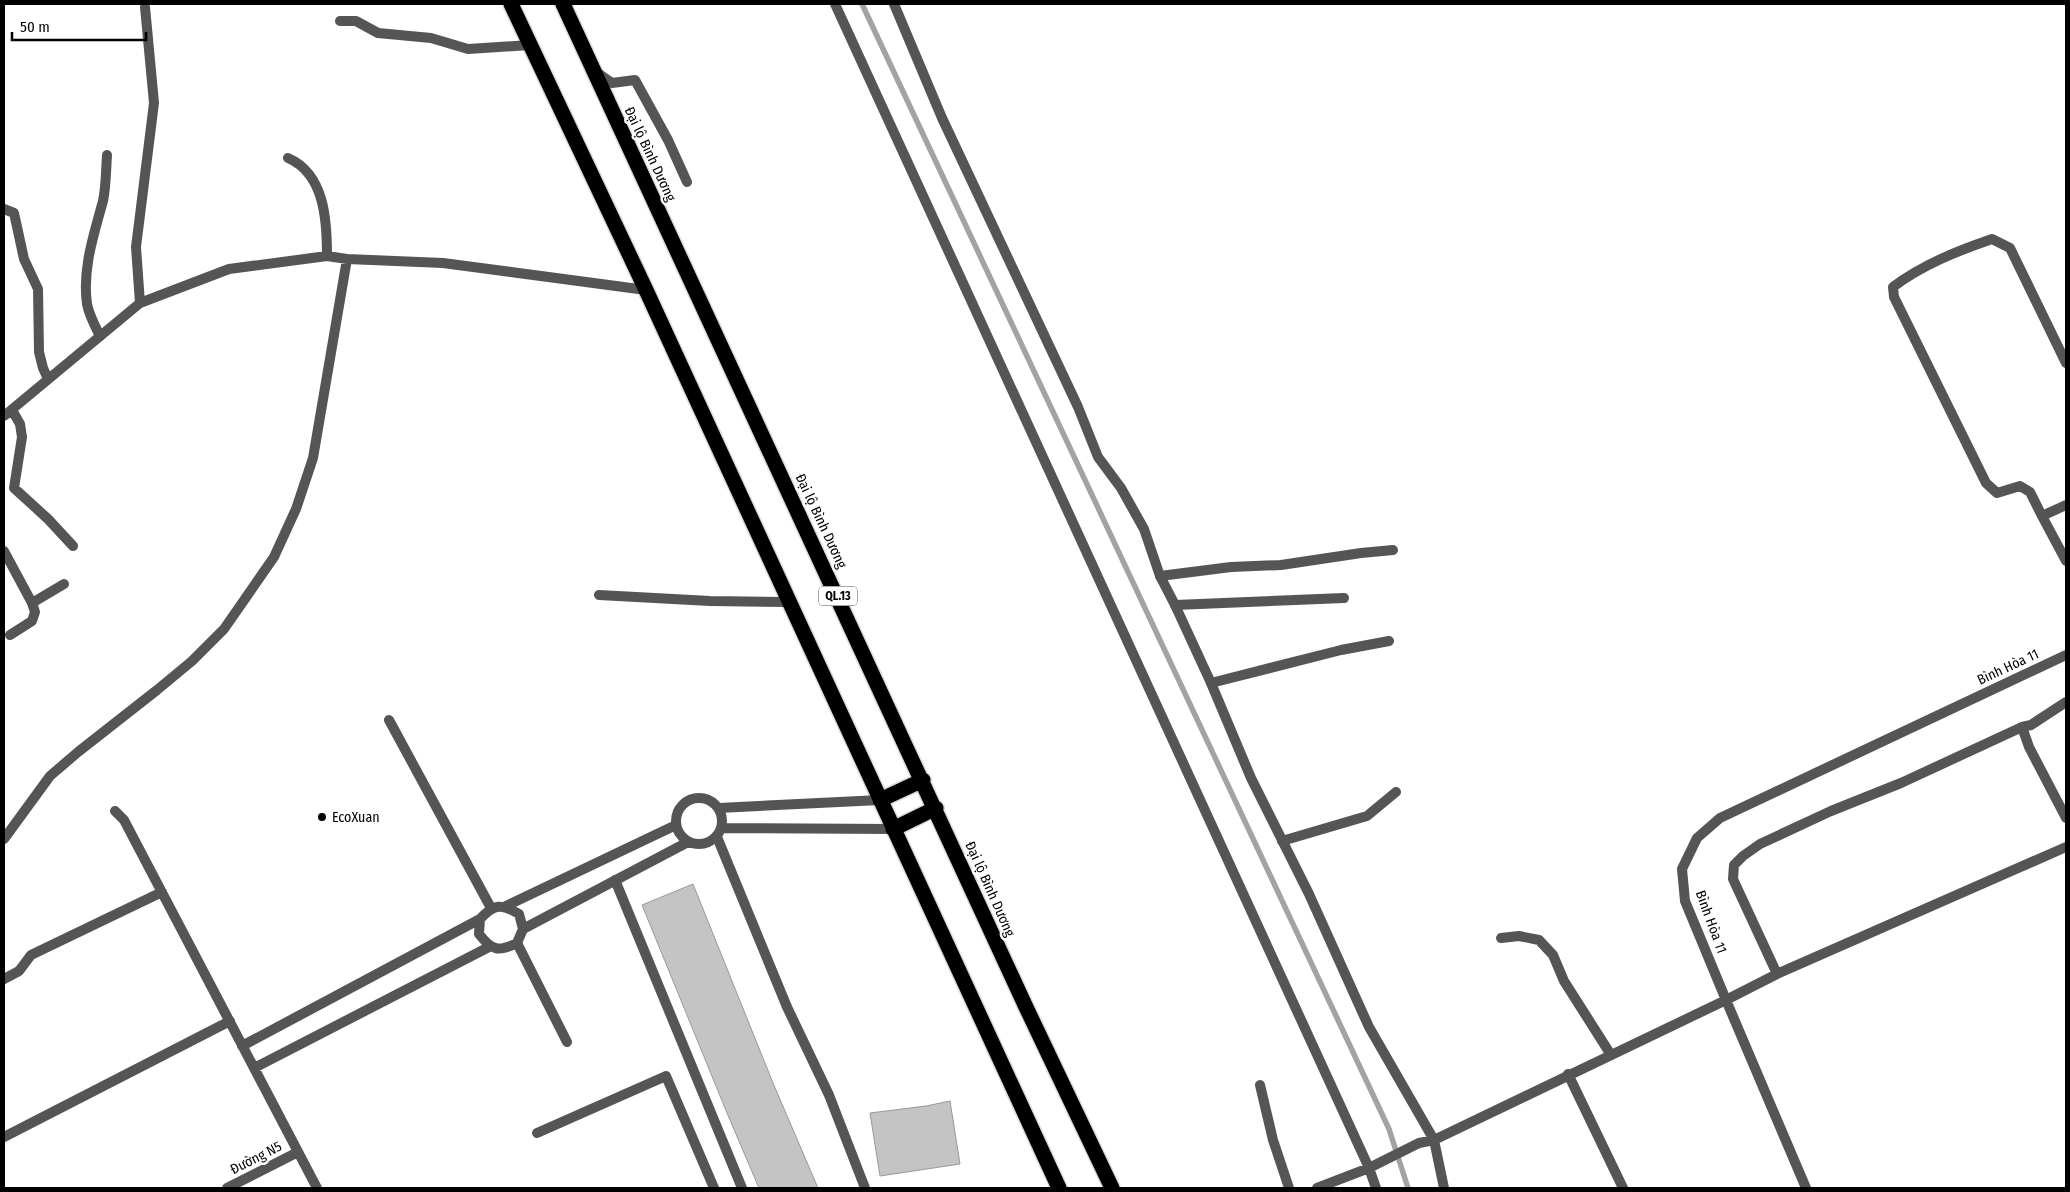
<svg xmlns="http://www.w3.org/2000/svg" width="2070" height="1192" font-family="'Fira Sans Condensed',sans-serif">
<rect width="100%" height="100%" fill="#fff"/>
<g fill="none" stroke-linecap="round" stroke-linejoin="round">
<path stroke="#a3a3a3" stroke-width="5.5" d="M862,4L1389,1129L1408,1188"/>
</g>
<path fill="#c4c4c4" stroke="#999" d="M693,884L773,1083L818,1188H759L727,1113L642,905Z
M950,1101L960,1164L880,1176L870,1113L926,1106Z"/>
<g fill="none" stroke-linecap="round" stroke-linejoin="round">
<defs>
<path id="highway" d="M511,4L646,290L1059,1188
M563,4L1025,1005L1112,1188
M880,800L923,780
M893,829L936,808"/>
</defs>
<use href="#highway" stroke="#dbdbdb" stroke-width="18"/>
<path stroke="#555" stroke-width="10" d="M340,21H356L378,33L431,38L468,49L530,45
M595,71L612,83L635,80L668,140L687,182
M100,336C95,326 89,315 87,304C82,269 94,234 103,201C106,187 106,170 107,155
M2066,363L2010,248L1992,239C1957,251 1922,265 1893,287L1894,297L1986,483L1997,493L2020,486L2030,492L2042,516L2066,505
M2042,516L2066,561
M1160,576L1231,567L1281,565L1361,553L1393,550
M599,595L710,601L789,602
M1175,605L1344,598
M1211,683L1341,650L1389,641
M2066,702L2031,725L2022,727L2029,747L2066,818
M389,720L491,908
M717,837L787,1007L829,1095L865,1188
M1282,841L1367,816L1396,792
M615,880L742,1188
M1501,938L1519,936L1539,940L1553,955L1564,981L1611,1055
M517,943L567,1042
M1777,974L1733,879L1734,865L1743,856L1760,844L1831,811L1901,783L2022,727
M1568,1074L1623,1188
M1260,1085L1273,1140L1289,1188
M537,1133L666,1076L714,1188
M1806,1188L1726,1000L1777,974L2066,847"/>
<path stroke="#555" stroke-width="10" d="M835,4L1369,1168L1376,1188
M894,4L942,118L1078,407L1098,457L1121,488L1144,529L1160,576L1175,605L1211,683L1251,778L1309,894L1369,1027L1434,1140L1444,1188
M288,158C325,174 327,221 327,256
M4,209L14,213L24,259L38,289L39,352L43,368L48,379
M140,303L136,247L154,103L145,7
M12,410L20,424L22,437L14,488L48,519L73,546
M4,416L140,303L229,269L327,256L347,259L443,263L646,290
M4,551L32,603
M10,635L32,621L35,612L32,603L64,584
M676 821a23 23 0 1 1 46 0a23 23 0 1 1-46 0Z
M719,808L880,800
M115,811L124,820L317,1188
M722,828L893,829
M4,839L50,776L78,752L157,690L192,661L224,629L274,557L296,509L313,458L347,259
M506,906L676,825
M523,929L688,842
M4,979L19,971L31,955L162,892
M242,1046L480,919C494,904 501,903 519,914L523,929L517,943C499,952 492,951 479,934L480,919
M254,1068L489,947
M4,1137L230,1021
M227,1188L298,1152
M1317,1188L1369,1168L1419,1143L1434,1140L1726,1000L1685,901L1682,869L1697,838L1720,818L2066,655"/>
<use href="#highway" stroke="#000" stroke-width="15"/>
</g>
<circle fill="#000" stroke="#fff" stroke-width="2" cx="322" cy="817" r="5"/>
<g text-anchor="middle" dominant-baseline="central" stroke-width="5" stroke-linejoin="round" paint-order="stroke">
<rect fill="#fff" stroke="#4c4c4c" stroke-width="1" x="819" y="586.5" width="38" height="19" rx="4"/>
<g font-size="12" font-weight="bold" fill="#000">
<text x="838" y="596">QL.13</text>
</g>
<g font-size="14" fill="#000" stroke="#fff">
<text transform="translate(650 154) rotate(65)">Đại lộ Bình Dương</text>
<text transform="translate(821 521) rotate(65)">Đại lộ Bình Dương</text>
<text transform="translate(2008 667) rotate(-25)">Bình Hòa 11</text>
<text transform="translate(990 889) rotate(66)">Đại lộ Bình Dương</text>
<text transform="translate(1711 922) rotate(70)">Bình Hòa 11</text>
<text transform="translate(256 1158) rotate(-27)">Đường N5</text>
</g>
<g font-size="14" fill="#000" stroke="#fff" text-anchor="start">
<text x="332" y="817">EcoXuan</text>
</g>
</g>
<rect width="2070" height="1192" fill="none" stroke="#000000" stroke-width="10"/>
<path d="M12 32v8h134v-8" fill="none" stroke="#000000" stroke-width="2.5"/>
<text x="20" y="32" font-size="15" fill="#000000" stroke="#ffffff" stroke-width="4" paint-order="stroke">50 m</text>
</svg>
